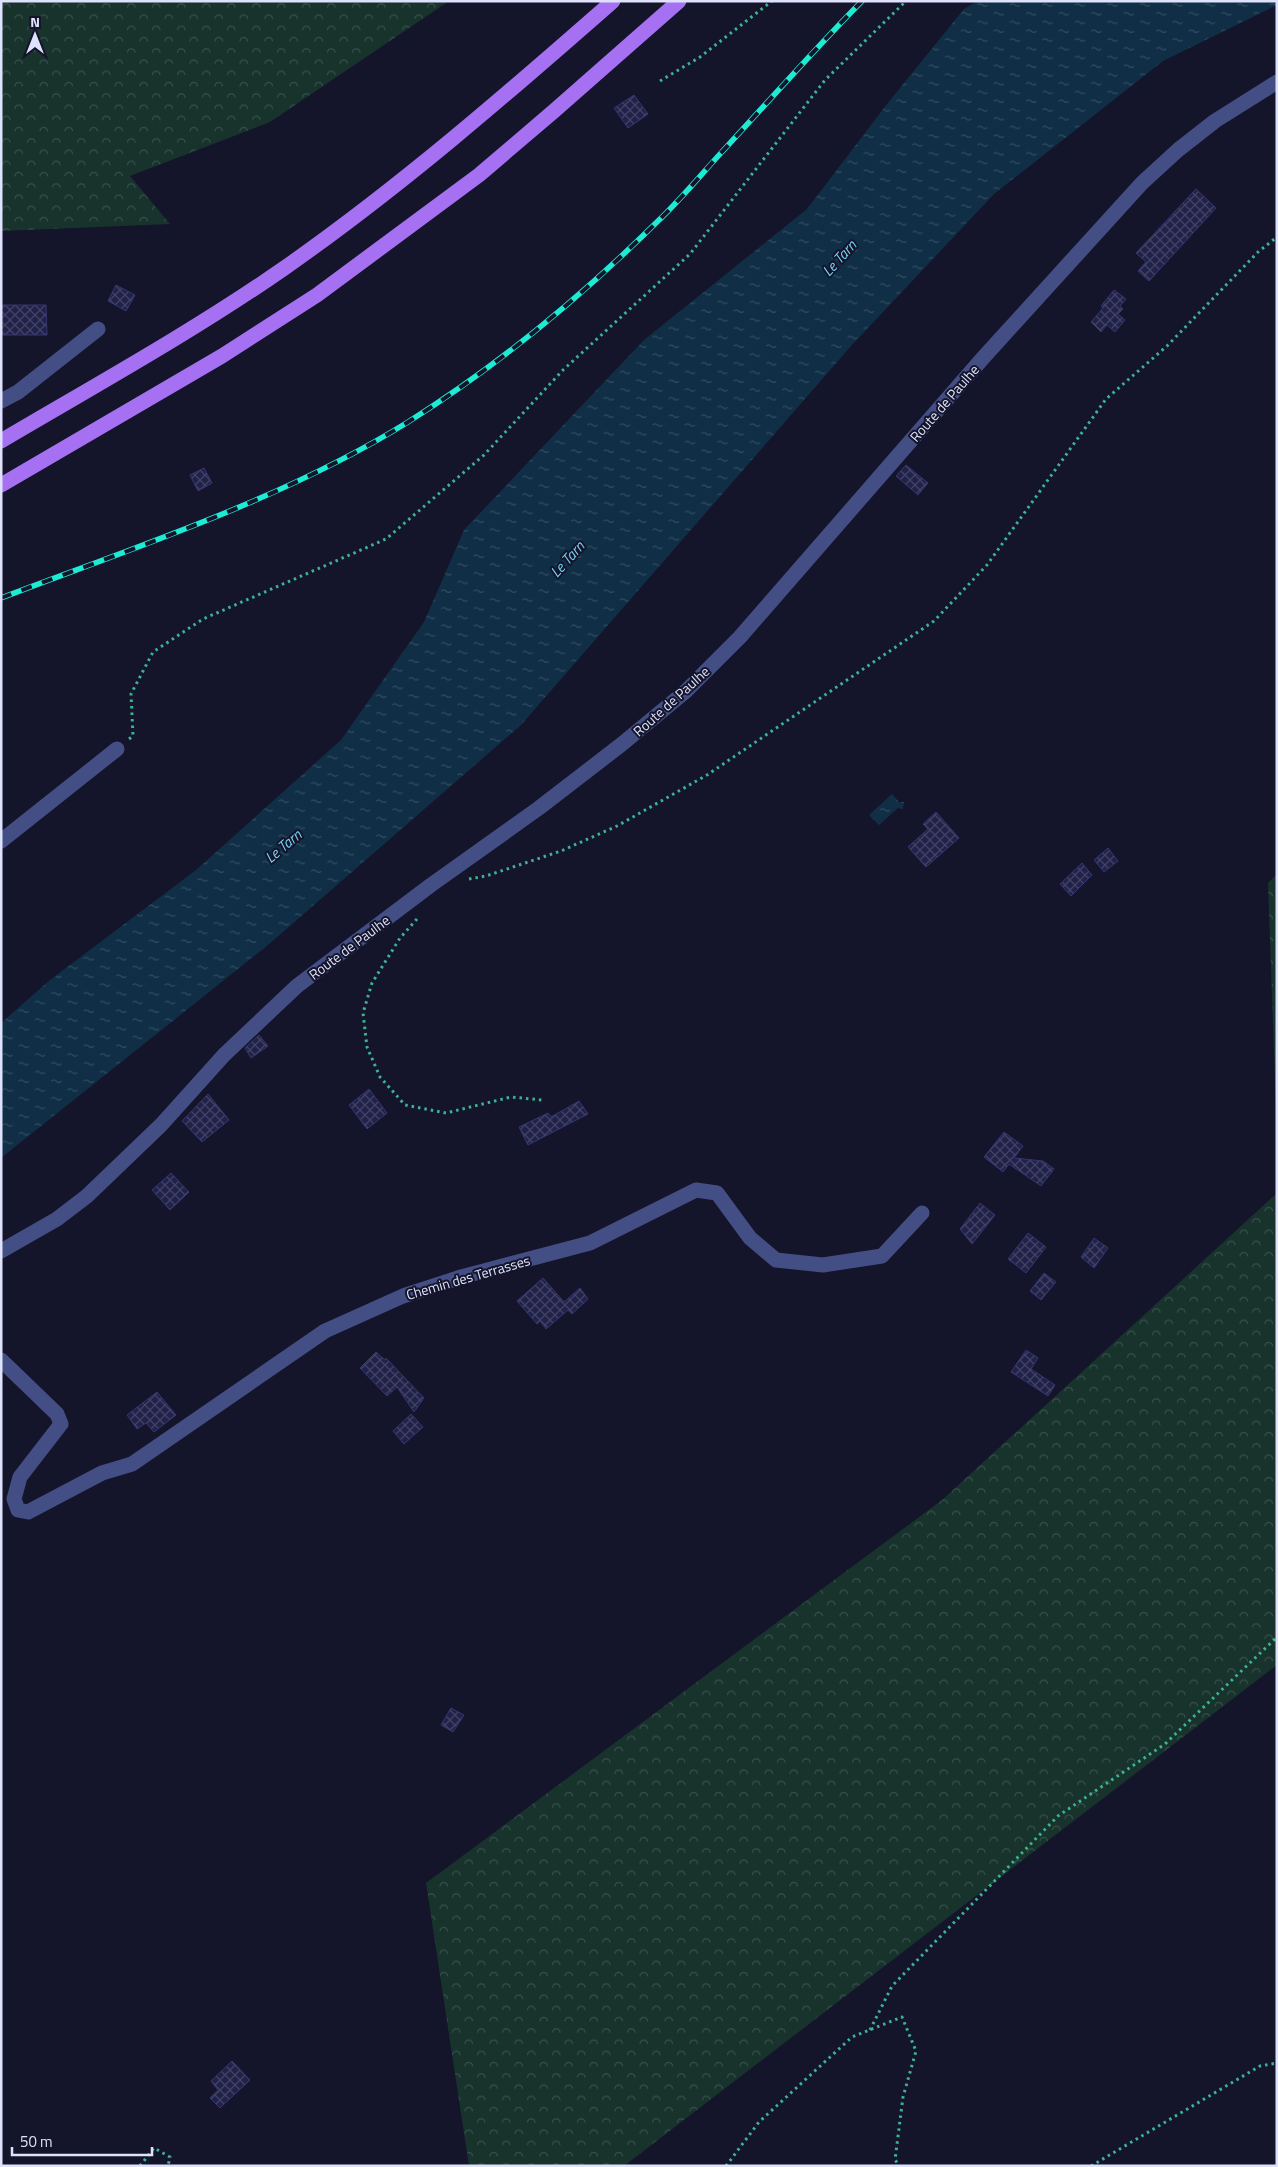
<svg xmlns="http://www.w3.org/2000/svg" width="1278" height="2167" font-family="'Titillium Web',sans-serif">
<defs>
<pattern id="forest-crowns" width="20" height="18" patternUnits="userSpaceOnUse" patternTransform="scale(1.25)"><rect width="20" height="18" fill="#17332c"/><path d="M2 6a3 3 0 1 1 6 0M12 15a3 3 0 1 1 6 0" fill="none" stroke="#38504c"/></pattern>
<pattern id="water-ripples" width="26" height="14" patternUnits="userSpaceOnUse" patternTransform="scale(1.25)"><rect width="26" height="14" fill="#102f46"/><path d="M2 4q2-2 4 0t4 0M15 11q2-2 4 0t4 0" fill="none" stroke="#324d62"/></pattern>
<pattern id="building-cross-hatch" width="8" height="8" patternUnits="userSpaceOnUse" patternTransform="scale(1.25)"><rect width="8" height="8" fill="#212249"/><path d="M0 0l8 8M0 8l8-8" fill="none" stroke="#414264"/></pattern>
</defs>
<rect width="100%" height="100%" fill="#14142a"/>
<path fill="url(#forest-crowns)" d="M1,1H449L270,122L130,176L170,224L1,231Z
M1277,874V1136L1268,883Z
M1277,1193V1665L624,2166H469L426,1883L942,1500Z"/>
<path fill="url(#water-ripples)" d="M978,1H1277V5L1163,61L994,194L851,346L521,725L268,945L1,1158V1023L50,980L196,870L341,740L424,622L464,530L644,340L807,209L887,104L964,9Z
M892,794L899,802H904L903,809L898,808L879,825L869,815Z"/>
<path fill="url(#building-cross-hatch)" stroke="#353673" d="M634,95L648,114L628,128L614,108Z
M1196,189L1216,208L1149,281L1138,271L1146,262L1136,253Z
M116,285L135,295L126,311L108,301Z
M1114,290L1126,299L1120,306L1123,309L1118,314L1125,320L1115,332L1107,325L1101,332L1091,322L1103,308L1101,306Z
M1,305H46L47,335H1Z
M906,465L928,483L918,495L896,476Z
M204,468L212,483L198,491L190,475Z
M936,812L959,838L926,867L908,847L928,829L923,824Z
M1108,848L1118,861L1104,872L1094,860Z
M1082,863L1092,875L1071,896L1060,884Z
M259,1035L268,1046L251,1058L245,1048Z
M369,1089L387,1113L367,1129L349,1105Z
M208,1094L229,1120L202,1142L182,1121Z
M579,1101L588,1114L528,1145L519,1127L548,1113L551,1117Z
M1004,1132L1023,1146L1014,1158L1043,1161L1054,1169L1041,1186L1009,1164L1003,1172L984,1157Z
M171,1173L189,1192L170,1210L152,1190Z
M980,1203L995,1215L972,1244L960,1229Z
M1028,1233L1046,1247L1026,1273L1008,1259Z
M1094,1238L1108,1248L1094,1268L1081,1257Z
M1044,1273L1056,1282L1041,1300L1030,1291Z
M543,1278L564,1302L580,1288L588,1299L572,1314L568,1310L546,1329L540,1321L537,1324L517,1301Z
M1026,1350L1038,1358L1031,1369L1055,1385L1048,1396L1011,1372Z
M376,1352L385,1360L386,1358L424,1398L414,1412L397,1387L387,1396L360,1368Z
M157,1392L176,1415L154,1432L146,1423L137,1429L127,1415Z
M411,1414L423,1427L404,1444L393,1431Z
M451,1708L464,1715L453,1732L441,1725Z
M232,2061L250,2080L220,2108L210,2098L218,2090L211,2081Z"/>
<g fill="none" stroke-linecap="round" stroke-linejoin="round">
<path stroke="#3cb393" stroke-width="3" stroke-dasharray="2.5 4" stroke-linecap="butt" d="M660,81L700,57L772,1
M129,739L133,736L131,694L153,652L203,619L386,539L484,455L563,370L690,254L825,80L906,1
M469,879L486,876L561,851L617,826L707,775L934,621L987,565L1106,399L1167,346L1258,252L1277,237
M417,919L400,938L372,983L363,1013L367,1047L380,1077L405,1105L446,1113L511,1097L542,1100
M870,2030L892,1986L1058,1816L1165,1744L1277,1637
M140,2166L154,2148L170,2157L168,2166
M726,2166L759,2122L852,2037L902,2017L916,2051L903,2097L895,2160L900,2166
M1091,2166L1260,2066L1277,2063"/>
<path stroke="#434e84" stroke-width="15" d="M1,401L18,392L98,329
M1,841L117,749
M1,1251L57,1219L87,1196L161,1125L224,1055L297,986L431,885L539,808L622,744L686,691L740,637L982,359L1142,183L1178,150L1215,121L1277,82
M1,1360L57,1414L61,1424L20,1477L14,1499L18,1510L28,1512L102,1473L132,1464L325,1331L403,1296L461,1277L590,1243L696,1190L717,1193L750,1238L776,1260L823,1265L882,1256L922,1213"/>
<path stroke="#a670f2" stroke-width="15" d="M1,441C96,385 192,332 283,269C399,188 506,95 613,1
M1,485L222,356L317,295L479,175L554,111L679,1"/>
<defs>
<path id="rail" d="M1,598C138,546 284,499 408,422C499,365 582,296 658,221C680,200 699,177 720,154C767,103 813,51 862,1"/>
</defs>
<use href="#rail" stroke="#1debd4" stroke-width="5.5"/>
<use href="#rail" stroke="#14142a" stroke-width="4" stroke-dasharray="11" stroke-linecap="butt"/>
</g>
<g text-anchor="middle" dominant-baseline="central" stroke-width="4" stroke-linejoin="round" paint-order="stroke">
<g font-size="14" fill="#dfe2fc" stroke="#14142a">
<text transform="translate(944 403) rotate(-49)">Route de Paulhe</text>
<text transform="translate(671 701) rotate(-42)">Route de Paulhe</text>
<text transform="translate(349 947) rotate(-37)">Route de Paulhe</text>
<text transform="translate(468 1277) rotate(-16)">Chemin des Terrasses</text>
</g>
<g font-size="15" font-style="italic" fill="#77d3f3" stroke="#14142a">
<text transform="translate(839 258) rotate(-48)">Le Tarn</text>
<text transform="translate(567 559) rotate(-48)">Le Tarn</text>
<text transform="translate(283 846) rotate(-40)">Le Tarn</text>
</g>
</g>
<rect width="1278" height="2167" fill="none" stroke="#dfe2fc" stroke-width="5"/>
<g transform="translate(35 35)" stroke="#14142a" stroke-width="4" paint-order="stroke">
<path d="M0-4L9 19L0 12L-9 19Z" fill="#dfe2fc"/>
<text y="-8" font-size="14" font-weight="bold" text-anchor="middle" fill="#dfe2fc">N</text>
</g>
<path d="M12 2147v8h140v-8" fill="none" stroke="#dfe2fc" stroke-width="2.5"/>
<text x="20" y="2147" font-size="15" fill="#dfe2fc" stroke="#14142a" stroke-width="4" paint-order="stroke">50 m</text>
</svg>
